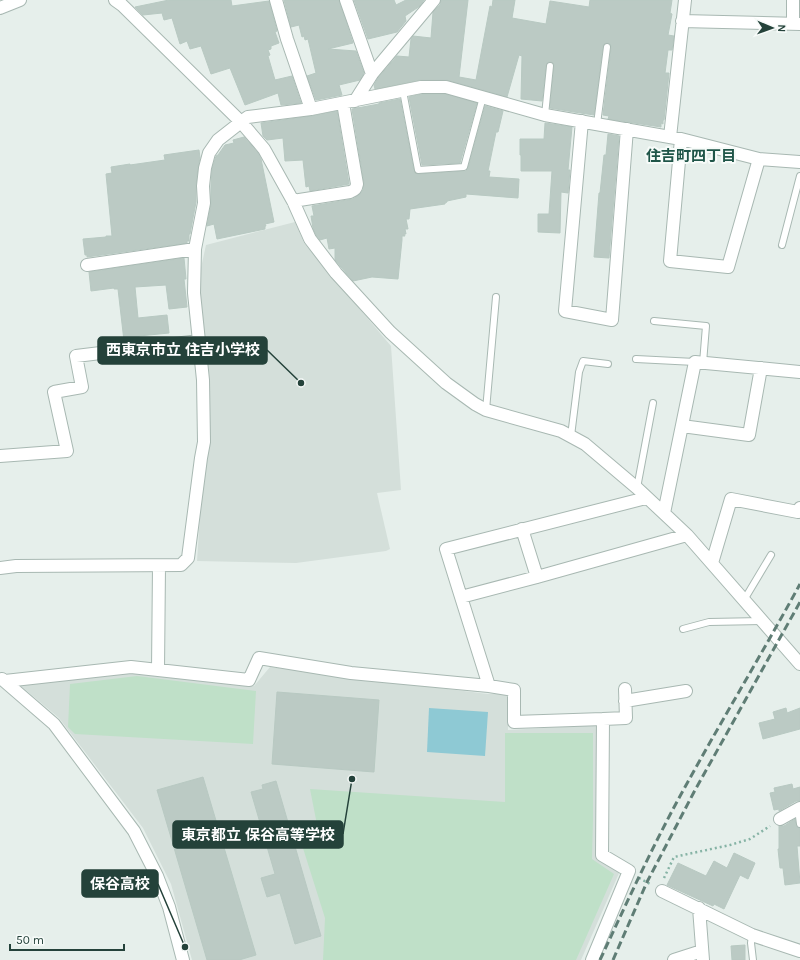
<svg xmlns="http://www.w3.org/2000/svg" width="800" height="960" font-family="Karla,'Noto Sans JP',sans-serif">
<rect width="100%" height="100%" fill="#e6efeb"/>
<path fill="#d4dfda" d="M295,222L304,243L391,346L401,490L377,493L390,549L386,551L296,563L197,561L203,469L209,442L210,396L209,371L199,295L201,268L206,245Z
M270,667L488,694H508V730L598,725L597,858L620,871L581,960H192L171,884L143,828L59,718L15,681L136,672L254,686Z"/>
<path fill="#bfe0c8" d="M137,676L256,691L253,744L75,734L68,727L70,684Z
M505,733H593V820L592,859L614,874L576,960H323L325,918L302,845L320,840L310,789L505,802Z"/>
<path fill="#8ec9d4" d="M429,708L488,712L485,756L427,752Z"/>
<path fill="#bbcac4" stroke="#b8c9c2" d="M169,0H231L232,6L269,1L277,31L275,32L279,43L271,46V49L268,50L270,55L268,56L275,80L292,76L301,103L281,105L278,93L245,105L230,68L211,74L201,46L190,49L187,41L180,44L172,18L164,20L162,13L143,15L135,7Z
M284,0H339L353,43L328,49L356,51L364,73L360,80L339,85L342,95L316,100L307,76L316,73L308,39L305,40L304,36L302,37L299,25L291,27Z
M354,0H394L396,5L406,0H424L420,6L405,16L406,21L397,32L368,39Z
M441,0H468L459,77L476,80L490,6L492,7L493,0H515L512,18L546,24L550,1L589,7L590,0H672L670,13L672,14L668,35L674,36L672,50H668L665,73H669L664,120H663V124L661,123V127L608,119L609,116L603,115L611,48V45L608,43H605L603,46L594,115L574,112L550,108L554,66V64L551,62H548L546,66L542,101L521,99L522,56L519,55L507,97L446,80H420L375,89L374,85L378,78L397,56L409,57L411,39L413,36L431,38L433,12L440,5Z
M422,94H445L477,103L460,163L422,165L409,97Z
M400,99L414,171L415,173L418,174L466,171L468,168L485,106L503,111L498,132H496L488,171H490L489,177L519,179L518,198L466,194V197L447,201V202L445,203V204L410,209L409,219H406L408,229H405L406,234H404L405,236H402V240L398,279L372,277L353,281L335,260V248L329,249L327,238L320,240L316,235L313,228L311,216H314L312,206L353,199L359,195L363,190L364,183L352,109L379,104V103Z
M337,111L349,184L310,191L309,186L306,187L303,160L285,161L283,138L267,140L263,136L261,123L312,116Z
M545,123L572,127L568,170H570L568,193L561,192L560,233L538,232V214H549L552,171H521V155H520V139H544Z
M608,134L619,136L609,258L594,257L599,193H600L604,155H606Z
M244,137L258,153L261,159L274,222L265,224L266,226H265V229L217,239L214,224L207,226L211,204V186L212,169L216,156L218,155L225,145L234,143L233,140Z
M199,150L200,158L198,167L196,185V202L190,234H189V241H187V243L87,257V255H85L83,239L106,237V236H112L106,174L112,173L111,167L130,164V165L165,160L164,155Z
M184,258L186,279H184L187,307L169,309L166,285L135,287L138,318L167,315L169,333L139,336V339L124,341L118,289H114V288L91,291L89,272Z
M277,692L379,700L374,772L272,764Z
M786,708L787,713L800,708V729L763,739L759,723L775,719L773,712Z
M203,777L256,955L239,960H207L157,790Z
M276,781L321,936L295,944L280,893L267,897L261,878L275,874L251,792L263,789L262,785Z
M792,784L793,789L800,787V801H796L779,811V809L774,810L770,793L775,792L774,788Z
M795,819L796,826L800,828V846H797L800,883L785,885L783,868H780L778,849H779V826H784Z
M734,853L755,863L748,879L740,875L724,909L714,904L713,906L667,885L678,863L706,876L714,861L727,868Z
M745,945V960H732L731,946Z"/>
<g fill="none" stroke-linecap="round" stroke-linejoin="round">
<defs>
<path id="service" d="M403,91L418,170L464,167L483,97
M545,115L550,66
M597,124L607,47
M782,245L800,176
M654,321L706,326L703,363
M636,359L695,362
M486,410L496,297
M571,436L579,372L583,361L608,364
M637,488L653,403
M744,600L771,555
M683,629L709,622L762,621
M798,809L800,824
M752,935L751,943L753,960"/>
<path id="minor" d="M115,0L122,5L241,122L264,149L293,201L310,239L336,273L390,332L446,383L475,404L486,410L561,431L585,444L637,488L687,535L800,664
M276,0L287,39L311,109
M346,0L372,74
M0,8L20,0
M682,21L800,24
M793,24V0
M355,101L372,74L434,0
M582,121L565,311L612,320L627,129
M670,137L685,0
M681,139L670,261L728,267L759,159
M293,201L350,192C355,190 356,189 357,184L343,103
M87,265L195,249
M682,426L749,435L761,368
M0,456L67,451L54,392L82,387L76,356L199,341
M646,498L446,549L461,597L537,577L687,535
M664,513L695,362L800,372
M522,529L537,577
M712,563L731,499L798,512L800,508
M0,568L16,566L181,565L188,558L201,458L204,442L203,380L194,293L195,249L204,203L203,186L205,168L209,153L218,140L241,122L248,117L311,109L421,87H446L545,115L681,139L759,159L800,162
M461,597L489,686
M158,670L159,566
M2,679L54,724L134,831L157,876L169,907L183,960
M5,681L131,667L249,680L259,658L351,673L489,686L514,690V722L603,719L602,855L629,871L592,960
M625,701L686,691
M603,719L626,718L625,689
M780,819L800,808
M662,891L752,935L800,951
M699,908L703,960
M674,960L702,951"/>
</defs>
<use href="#service" stroke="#a8b8b2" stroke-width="8"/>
<use href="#minor" stroke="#a8b8b2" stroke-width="14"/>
<path stroke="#86b3a5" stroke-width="2.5" stroke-dasharray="2 3" stroke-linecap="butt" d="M639,878L652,885
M664,878L674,857L730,845L750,839L770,826"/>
<use href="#service" stroke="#fff" stroke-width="6"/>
<use href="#minor" stroke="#fff" stroke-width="12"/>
<path stroke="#5f7d75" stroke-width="3" stroke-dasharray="8 4" stroke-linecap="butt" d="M600,960C627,902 654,843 685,787C723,718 763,652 800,584
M613,960L647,882L694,792L800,602"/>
</g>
<g text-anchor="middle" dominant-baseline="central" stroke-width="4" stroke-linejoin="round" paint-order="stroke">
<g font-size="15" font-weight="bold" fill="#1f5548" stroke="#f7fbf9">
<text x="691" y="156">住吉町四丁目</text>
</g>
</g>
<path fill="none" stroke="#24423a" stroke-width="1.5" d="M301 383L267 350M352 779L343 834M185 947L158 884"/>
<g fill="#24423a" stroke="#f7fbf9" stroke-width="1.5">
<circle cx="301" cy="383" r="4"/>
<circle cx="352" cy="779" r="4"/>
<circle cx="185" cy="947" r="4"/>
</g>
<g fill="#24423a" stroke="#24423a" stroke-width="1.5">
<rect x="98" y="337" width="169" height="27" rx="4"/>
<rect x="173" y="821" width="170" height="27" rx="4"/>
<rect x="82" y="870" width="76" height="27" rx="4"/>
</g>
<g font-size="15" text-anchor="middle" font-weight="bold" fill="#fff">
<text x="183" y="355">西東京市立 住吉小学校</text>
<text x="258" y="840">東京都立 保谷高等学校</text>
<text x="120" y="889">保谷高校</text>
</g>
<g transform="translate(772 28) rotate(92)" stroke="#f7fbf9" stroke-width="3" paint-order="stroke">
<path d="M0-3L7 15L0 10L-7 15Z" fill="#24423a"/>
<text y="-6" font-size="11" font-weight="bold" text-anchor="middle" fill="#24423a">N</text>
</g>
<path d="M10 944v6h114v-6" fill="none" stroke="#24423a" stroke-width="2"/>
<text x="16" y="944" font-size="12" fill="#24423a" stroke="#f7fbf9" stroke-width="3" paint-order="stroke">50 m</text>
</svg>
